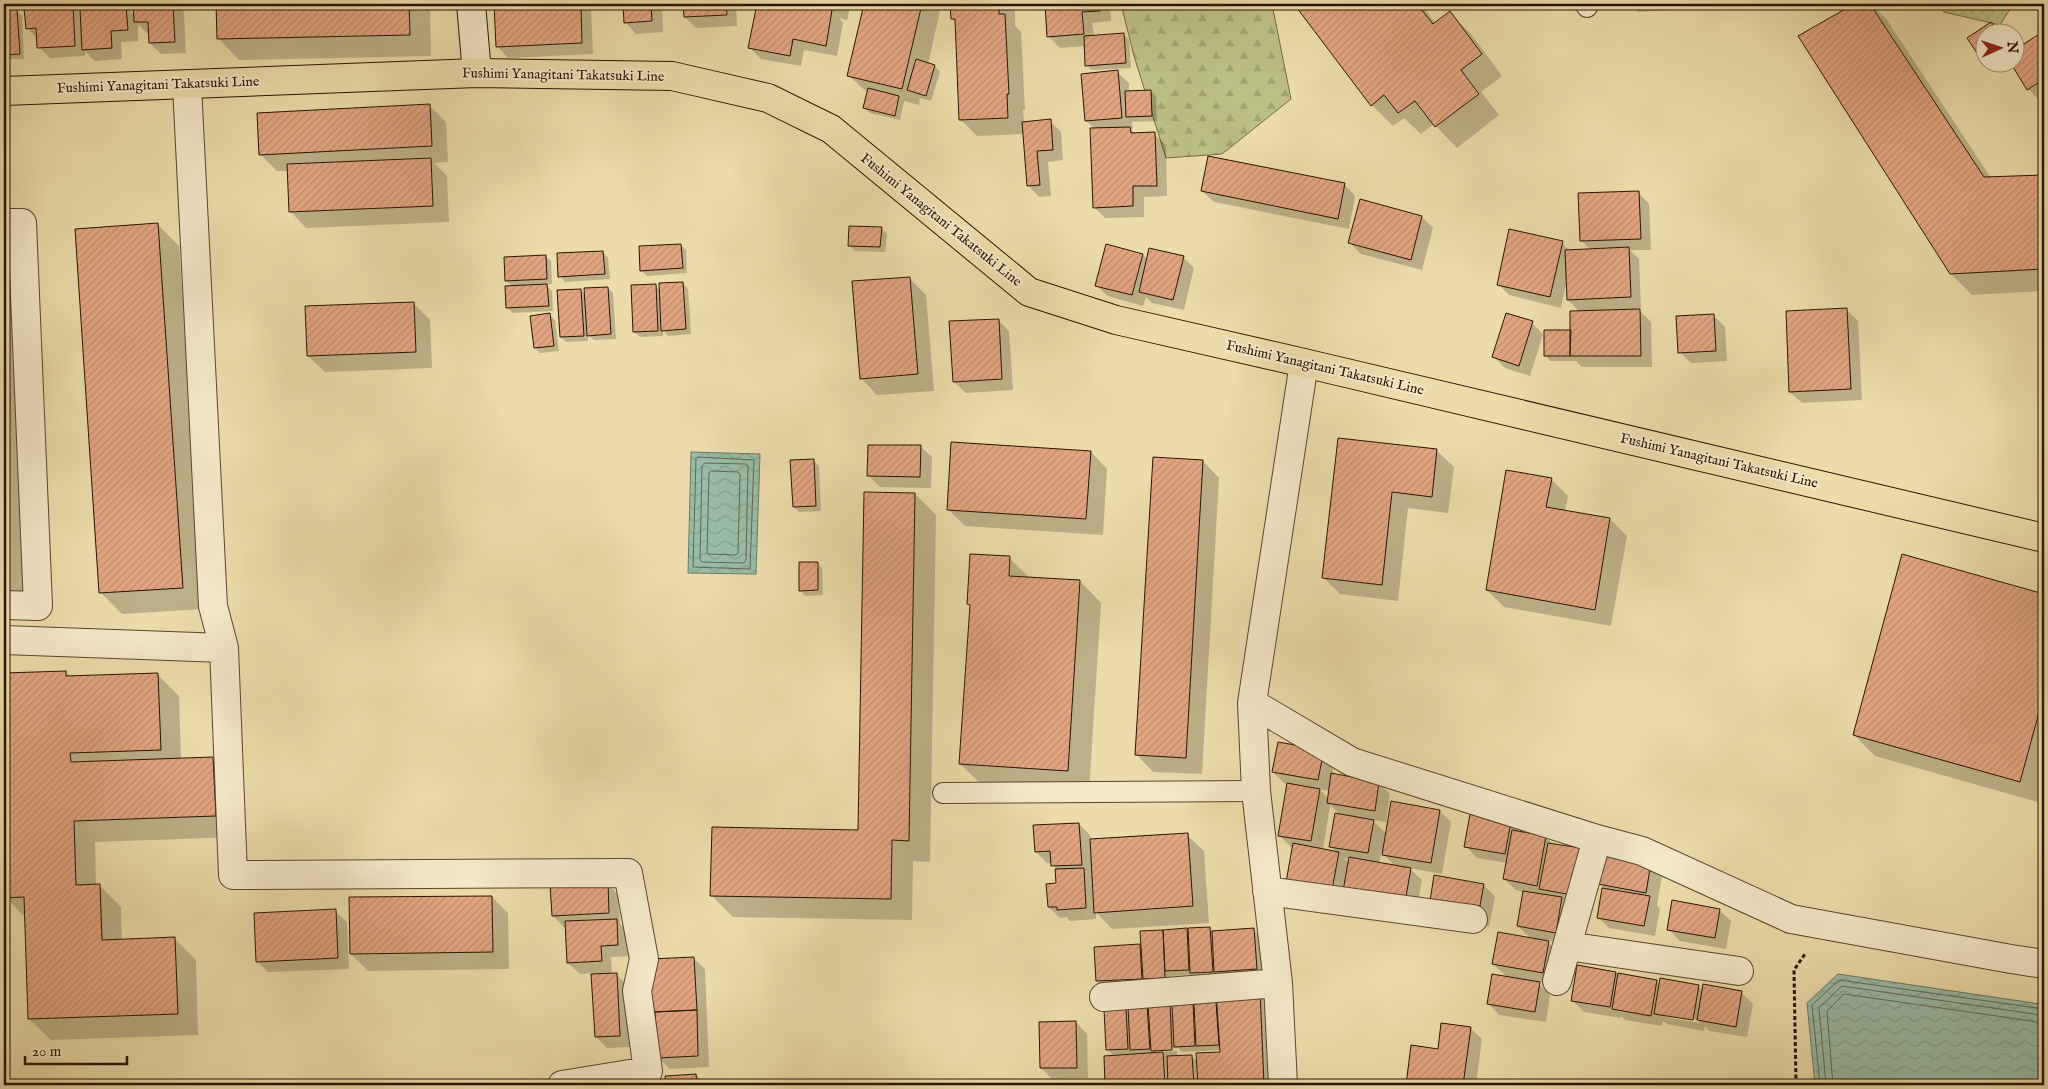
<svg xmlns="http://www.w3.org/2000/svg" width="2048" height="1089" font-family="'IM FELL English',serif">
<defs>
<pattern id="grass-dots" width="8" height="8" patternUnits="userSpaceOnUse" patternTransform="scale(1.25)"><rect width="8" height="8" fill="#bcbf86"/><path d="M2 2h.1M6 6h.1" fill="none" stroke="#a2a372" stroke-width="1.8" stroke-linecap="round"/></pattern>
<pattern id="forest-firs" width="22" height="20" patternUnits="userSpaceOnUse" patternTransform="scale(1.25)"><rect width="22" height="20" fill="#bcbf86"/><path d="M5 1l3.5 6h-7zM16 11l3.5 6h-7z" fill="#a2a372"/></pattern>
<pattern id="water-waves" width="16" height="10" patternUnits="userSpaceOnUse" patternTransform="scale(1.25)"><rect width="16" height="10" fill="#99bca7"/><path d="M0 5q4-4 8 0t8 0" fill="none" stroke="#84a18e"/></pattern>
<pattern id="building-hatch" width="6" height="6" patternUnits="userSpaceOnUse" patternTransform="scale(1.25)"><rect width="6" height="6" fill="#e2a582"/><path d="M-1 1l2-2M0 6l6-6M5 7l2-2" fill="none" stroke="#c28d6e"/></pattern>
</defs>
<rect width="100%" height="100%" fill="#ecdcab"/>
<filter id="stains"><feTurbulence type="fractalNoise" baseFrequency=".004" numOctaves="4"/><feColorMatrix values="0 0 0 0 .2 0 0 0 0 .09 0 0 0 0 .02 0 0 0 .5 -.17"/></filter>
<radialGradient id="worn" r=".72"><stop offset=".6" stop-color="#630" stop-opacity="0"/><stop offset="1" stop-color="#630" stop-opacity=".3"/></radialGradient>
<path fill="url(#grass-dots)" stroke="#726a43" d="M1942,4H2013L2000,25L1944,12Z"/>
<path fill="url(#forest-firs)" stroke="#726a43" d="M1121,4H1272L1291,99L1222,154L1166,158L1134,56Z"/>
<path fill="url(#water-waves)" stroke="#6c7964" d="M691,452L760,454L756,574L688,573Z
M1838,974L2040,1004L2044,1009V1085H1815L1807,1003Z"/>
<path fill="#0003" fill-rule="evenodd" d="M4,4H17V11L22,16L24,59H4Z
M22,4H103V8L114,7L110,4H175L184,12L186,53L161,54L150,43V33H147L138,24V41L121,42L122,59L95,61L85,51V56L50,58L39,47L38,39L27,28L26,8ZM134,4L135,16L124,5Z
M217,4H430L431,56L239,60L218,38Z
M495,4H587L591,8L593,54L508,58L497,46Z
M624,4H662L663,32L636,34L625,22Z
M684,4H736L737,26L696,28L685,17Z
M758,4H851L847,20L839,18L843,23L837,56L804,50L801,66L761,59L749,47Z
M865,4H933L940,11L928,64L935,66L940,72L931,101L920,98L919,105L904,101L900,120L870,113L864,107L868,93L848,75Z
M952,4H1012L1015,6V26L1021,32L1025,110H1023L1024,123L1050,121L1061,132L1063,160L1048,162L1051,196L1039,197L1028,185L1024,134L977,136L961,120L956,22L952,19Z
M1046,4H1110L1111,21L1092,23L1094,36L1123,34L1129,40L1131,68L1092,70L1086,65L1085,46L1060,48L1049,37Z
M1295,4H1421L1436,24L1449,13L1471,34L1502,76L1481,92L1499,115L1457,148L1434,124L1421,134L1404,118L1393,126L1372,105Z
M1629,4H1711L1712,7L1638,12Z
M1857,4H1871L1887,20L1991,178L2044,176V291L1972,295L1951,274L1800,36Z
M1991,23L1999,32H1986V62H2001L1991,69L1986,64L1969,39Z
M2044,32V97L2039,100L2028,89L2011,62H2016V51Z
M1117,72L1129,83V92L1151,91L1156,96L1157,121L1132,122L1133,129H1131L1135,134H1154L1166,145L1167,196L1144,197V217L1105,218L1094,207L1095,129L1086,121Z
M429,105L446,122L448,162L434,163L447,176L449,222L306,228L290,211L288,171H277L261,155Z
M1344,184L1355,196L1349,229L1214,202L1202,191Z
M1638,192L1649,204L1651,250H1630L1639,259L1641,308H1637L1651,322L1652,367H1582L1576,361H1550L1545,355L1571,332L1580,312L1568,300L1566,284L1561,308L1509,295L1498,284L1562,243L1570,251L1591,250L1581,240Z
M1422,217L1433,228L1422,270L1361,254L1350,243Z
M158,225L179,246L204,609L122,614L101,593Z
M881,228L887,234L885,252L855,251L849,245Z
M681,245L686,250L687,273L647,276L641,270Z
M4,251L8,255L27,604L4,605Z
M603,252L608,258L610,279L565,282L560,276Z
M1143,255L1148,260L1183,257L1194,268L1184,310L1152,303L1146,297L1143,306L1108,296L1096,285Z
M545,256L551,261L552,284L546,285L552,291L553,311L513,313L507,308L506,287H513L507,281Z
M909,278L926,295L934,391L877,395L861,378Z
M683,283L688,289L691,334L668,336L663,330V336L640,337L634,332L655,285L661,291Z
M608,288L613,293L616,339L594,340L588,335V341L566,342L561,337L581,290L586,295Z
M413,303L430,320L432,368L325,372L308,356Z
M1847,310L1858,321L1862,400L1802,403L1790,392Z
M550,315L555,320L559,351L540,353L535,348Z
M1714,316L1725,327L1727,361L1691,363L1680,352Z
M998,320L1009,331L1013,390L966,393L954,382Z
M1532,323L1543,334L1530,376L1505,368L1494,357Z
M1339,439L1437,451L1454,467L1448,513L1408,508L1398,601L1340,594L1324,578Z
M920,446L932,457L931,488L880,487L869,476Z
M1091,452L1107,469L1103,535L965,526L948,509Z
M813,460L819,466L821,511L799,512L794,507Z
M1203,461L1219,478L1202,774L1153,772L1137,755Z
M1551,479L1568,496L1565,512L1610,519L1627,536L1611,626L1504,607L1487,590Z
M915,494L936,515L930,862L913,861L912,920L733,917L712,896L859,831Z
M1903,556L2044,595V792L2041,803L1875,756L1854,735Z
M1009,558L1030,578L1080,581L1101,603L1089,792L982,785L960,764L971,607L968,604Z
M817,563L822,568L823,595L805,596L800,590Z
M66,672L71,677L157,674L179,696L181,759L213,758L234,780L237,837L95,842L96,886H100L121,907L122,940L175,939L196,960L198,1035L51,1040L29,1019L26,918L5,897L4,674Z
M1279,743L1335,762L1332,775L1379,783L1390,794L1386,822L1372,820L1387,834L1392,803L1440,811L1451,822L1442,874L1409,868L1422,880L1416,912L1343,901L1294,847H1291L1279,835L1288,784L1284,783L1273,772ZM1319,789L1330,791L1329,799ZM1330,805L1341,815L1330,846L1337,852L1323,850ZM1381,852L1395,866L1379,864ZM1344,858L1350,859L1349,863Z
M1510,823L1520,833L1545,837L1554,845L1583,905L1564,902L1572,910L1567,943L1546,940L1559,953L1554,984L1536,981L1550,995L1546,1022L1499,1015L1488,1003L1508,978L1493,964L1531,939L1518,926L1524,892L1516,890L1504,879L1507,863L1477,858L1466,846Z
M1079,824L1090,835L1091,841L1187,835L1204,851L1209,923L1112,929L1096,912V919L1070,921L1067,917L1060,918L1049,907L1057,884V870L1052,863H1047L1036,852Z
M1651,864L1662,876L1657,905L1660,909L1655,936L1609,928L1598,917L1603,887L1600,884Z
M607,883L618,895L620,924L628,931L629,956L611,957L612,975L616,974L628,986L631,1047L607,1048L596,1037L593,973L580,974L568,963L566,927H564L553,916Z
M1483,885L1495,896L1489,927L1441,919Z
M492,897L508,913L509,969L368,971L351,954Z
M1719,910L1731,921L1726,949L1680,941L1669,930Z
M335,911L347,922L349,969L268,972L257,961Z
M1210,928L1214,932L1254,930L1265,941L1267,980L1226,982L1217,974V977L1197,978L1193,975L1170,976V982L1108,992L1097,981L1140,946L1142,948L1141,932Z
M693,958L705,969L709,1067L670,1069L659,1058L657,1015L654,1012Z
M1616,973L1619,977L1657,981L1660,985L1698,986L1703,991L1741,992L1753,1004L1747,1037L1709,1031L1705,1026L1704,1031L1667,1024L1663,1021L1662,1026L1625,1020L1621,1016V1018L1584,1012L1572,1000ZM1666,1014L1699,1020V1023L1666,1017Z
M1260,991L1276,1008L1279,1085H1106L1105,1057L1114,1056L1107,1049L1126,1009L1129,1013L1147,1006L1150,1009L1169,1004L1173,1007V1005L1216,1004L1218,1006ZM1179,1048L1181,1052L1221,1050V1053L1198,1062L1191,1056L1177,1057V1051L1156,1052V1049Z
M1076,1022L1087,1034L1088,1078L1052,1079L1041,1068Z
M1470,1028L1482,1039L1476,1085H1407L1412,1046L1439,1050Z
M696,1075L706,1085H667V1077Z
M657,1081L662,1085H626Z"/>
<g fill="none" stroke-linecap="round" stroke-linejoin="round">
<path stroke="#616854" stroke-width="1" d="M698,457L754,460L750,569L693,567L696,459Z
M705,463L746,464L748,466L746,560L744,563L702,562L700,560L702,466Z
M712,471L738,472L740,474L738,553L736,555L709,554L707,553L709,473Z
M1820,1085L1812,1005L1839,980L2037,1008L2044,1011
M1826,1085L1819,1008L1842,986L2034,1014L2044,1018
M1833,1085L1827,1011L1844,994L2031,1021L2044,1025"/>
</g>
<path fill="url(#building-hatch)" stroke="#291400" d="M133,4H173L175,42L149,43L148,22H134Z
M216,4H409L410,35L217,39Z
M494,4H581L582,43L496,47Z
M623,4H651L652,21L624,23Z
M683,4H726L727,15L684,17Z
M757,4H799L832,10L826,46L793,39L790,56L748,48Z
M810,4H838L836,10Z
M864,4H922L902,89L847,76Z
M950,4H999V14H1005L1009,94H1007L1008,118L959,120L955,19H951Z
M1045,4H1100V11L1082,12L1084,34L1047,37Z
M1294,4H1417L1433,24L1450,11L1482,54L1461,70L1479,94L1435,127L1415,101L1398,113L1384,95L1371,106Z
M1854,4H1870L1984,177L2044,175V269L1950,274L1798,36Z
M73,5L75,46L37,48L36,28L26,29L24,8Z
M126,6L128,30L111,31L112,48L82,50L80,8Z
M17,9L20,54L4,55V10Z
M1991,22L1999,32H1986V62H1988L1985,65L1967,38Z
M2044,31V79L2027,90L2010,62H2016V49Z
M1124,33L1126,63L1085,66L1084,36Z
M916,59L935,65L926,96L907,90Z
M1118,70L1122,118L1085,121L1081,74Z
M868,88L899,96L895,116L863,108Z
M1151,90L1152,116L1126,117L1125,91Z
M430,104L432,146L259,155L257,113Z
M1051,119L1053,150L1037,151L1040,185L1027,186L1022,122Z
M1130,127L1131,133L1155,132L1157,186H1133V206L1093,208L1090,128Z
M1208,156L1345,183L1338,219L1201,191Z
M431,158L433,206L289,212L287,164Z
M1639,191L1641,239L1580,241L1578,193Z
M1360,199L1422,216L1411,260L1348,243Z
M158,223L183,588L99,593L75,229Z
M849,226L882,227L880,247L848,246Z
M1509,229L1563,241L1550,297L1497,285Z
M681,244L683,268L640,271L639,246Z
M1106,244L1143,254L1132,295L1095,286Z
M1629,247L1631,297L1567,300L1565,250Z
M1149,248L1184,256L1173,300L1139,292Z
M603,251L605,274L558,277L557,253Z
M546,255L547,279L505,281L504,257Z
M910,277L918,374L860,379L852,281Z
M683,282L686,329L661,331L659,283Z
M547,284L549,306L506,308L505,286Z
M656,284L658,331L633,332L631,285Z
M608,287L611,334L587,336L584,288Z
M581,289L584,336L560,337L557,290Z
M414,302L416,352L307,356L305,306Z
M1847,308L1851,389L1789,392L1786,311Z
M1640,309L1641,356H1570V311Z
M550,313L554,346L534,348L530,316Z
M1506,313L1533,321L1519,366L1492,357Z
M1714,314L1716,351L1678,353L1676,316Z
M999,319L1002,379L953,382L949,321Z
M1544,330H1571L1570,356H1544Z
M1338,438L1437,449L1432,497L1392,492L1382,585L1322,578Z
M951,442L1091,451L1086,519L947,510Z
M868,445H921L920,477L867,476Z
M1153,457L1203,460L1186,758L1135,755Z
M814,459L816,506L793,507L790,460Z
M1506,470L1552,478L1546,507L1610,518L1595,610L1486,590Z
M864,492L915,493L909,841L892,840L891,899L710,896L712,827L858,830Z
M4,543L6,583H4Z
M970,554L1010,556L1009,576L1080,580L1068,771L959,764L970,605L967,604Z
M1902,554L2044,594V694L2020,782L1853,735Z
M799,562H818V590L799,591Z
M66,671V676L158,673L161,750L70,753L71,762L213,757L216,816L74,821L76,885L100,884L102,940L175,937L178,1014L28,1019L24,897L4,898V673Z
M1278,742L1324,750L1318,780L1272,772Z
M1331,773L1379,782L1375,811L1327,803Z
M1287,783L1320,789L1311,841L1278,836Z
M1391,801L1440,810L1431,863L1382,855Z
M1335,813L1374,820L1368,853L1329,847Z
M1470,814L1511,822L1505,854L1464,847Z
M1079,823L1082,865L1051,866L1050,851L1035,852L1033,825Z
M1512,830L1546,836L1537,886L1503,879Z
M1188,833L1193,906L1094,913L1090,839Z
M1293,843L1339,852L1332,890L1286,882Z
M1548,843L1581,848L1572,895L1539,889Z
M1603,855L1651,863L1646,893L1598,884Z
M1349,857L1411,868L1405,902L1343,891Z
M1084,868L1086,908L1057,910V907H1048L1046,884L1056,883L1055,869Z
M1434,875L1484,884L1478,916L1429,908Z
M608,882L609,913L552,916L550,885Z
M1602,888L1650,896L1644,926L1597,918Z
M1523,891L1562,897L1556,933L1517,926Z
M492,896L493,952L350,954L349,897Z
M1672,900L1720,909L1715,938L1667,930Z
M336,909L338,958L256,962L254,913Z
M617,919L618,945L601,946L602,961L567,963L565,921Z
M1210,927L1213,972L1190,973L1188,928Z
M1187,928L1189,970L1165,971L1163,930Z
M1254,928L1257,969L1214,972L1212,931Z
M1163,930L1165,978L1143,979L1140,931Z
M1498,932L1549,941L1543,973L1492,964Z
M1140,944L1142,979L1096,981L1094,947Z
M694,957L697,1010L652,1012L650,959Z
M1577,965L1616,972L1610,1007L1571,1001Z
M617,973L620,1036L595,1037L591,974Z
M1618,973L1657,980L1651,1016L1612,1009Z
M1492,974L1540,982L1535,1012L1487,1004Z
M1660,978L1699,985L1693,1020L1654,1014Z
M1703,984L1742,991L1736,1027L1697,1020Z
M1260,990L1264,1085H1198L1196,1053L1220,1052L1216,992Z
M1216,1002L1219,1045L1196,1046L1194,1004Z
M1170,1003L1172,1050L1151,1051L1148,1004Z
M1193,1003L1195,1046L1174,1047L1172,1004Z
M1147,1005L1150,1049L1130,1050L1128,1006Z
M1126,1008L1128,1049L1106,1050L1104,1009Z
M697,1010L698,1056L658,1058L655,1012Z
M1076,1021L1077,1068H1040L1039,1022Z
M1441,1023L1471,1027L1463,1085H1406L1411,1045L1438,1049Z
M1163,1052L1165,1085H1105L1104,1056Z
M1192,1055L1194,1085H1168L1167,1056Z
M696,1074L697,1085H666L665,1076Z"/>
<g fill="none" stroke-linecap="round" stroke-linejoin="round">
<defs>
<path id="lane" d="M1587,4V7
M943,793L1256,791"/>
<path id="street" d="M187,85L213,606L224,648L233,875L628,873L644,959L637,991L648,1071L562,1085
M4,223H22L38,606L4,605
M4,640L224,648
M1252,703L1352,762L1597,839L1642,851L1791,919L2011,959L2044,964
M1267,891L1473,919
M1567,946L1739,971
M1557,981L1597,839
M1104,997L1278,983
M1283,1085L1278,983L1256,791L1252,703L1304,363"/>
<path id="secondary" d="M471,4L477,73"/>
<path id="primary" d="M4,91L477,73L672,76L768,98L831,129L1029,292L1116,320L1304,363L2044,538"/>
</defs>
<use href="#lane" stroke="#5a462b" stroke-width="22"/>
<use href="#street" stroke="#5a462b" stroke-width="30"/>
<use href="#secondary" stroke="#291400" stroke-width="30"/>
<use href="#primary" stroke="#291400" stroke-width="30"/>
<path stroke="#291400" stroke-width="3" stroke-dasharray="4 2.5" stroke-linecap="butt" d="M1796,1085L1794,970L1805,954"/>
<use href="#lane" stroke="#f3e8c8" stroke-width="20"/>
<use href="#street" stroke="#f3e8c8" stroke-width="28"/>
<use href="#secondary" stroke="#f3e8c8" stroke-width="28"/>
<use href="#primary" stroke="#ecdcab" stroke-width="28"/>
</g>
<g text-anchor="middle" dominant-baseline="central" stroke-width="4" stroke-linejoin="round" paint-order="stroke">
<g font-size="14" fill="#291400" stroke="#f3e8c8">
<text transform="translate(563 75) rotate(1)">Fushimi Yanagitani Takatsuki Line</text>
<text transform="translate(158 85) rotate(-2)">Fushimi Yanagitani Takatsuki Line</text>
<text transform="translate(941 220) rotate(39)">Fushimi Yanagitani Takatsuki Line</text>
<text transform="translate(1325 368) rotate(13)">Fushimi Yanagitani Takatsuki Line</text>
<text transform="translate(1719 461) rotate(13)">Fushimi Yanagitani Takatsuki Line</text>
</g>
</g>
<rect width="2048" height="1089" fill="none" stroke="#ecdcab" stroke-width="20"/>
<rect x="5" y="5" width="2038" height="1079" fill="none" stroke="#291400" stroke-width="2.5"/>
<rect x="10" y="10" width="2028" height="1069" fill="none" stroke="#291400"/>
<g transform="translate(2000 48) rotate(87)"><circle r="24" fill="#f3e8c8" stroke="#a29378"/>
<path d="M0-4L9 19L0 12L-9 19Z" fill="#8f2418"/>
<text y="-8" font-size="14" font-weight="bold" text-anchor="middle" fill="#291400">N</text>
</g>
<path d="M25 1056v8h102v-8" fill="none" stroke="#291400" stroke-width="2.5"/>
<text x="32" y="1056" font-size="15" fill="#291400" stroke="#f3e8c8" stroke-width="4" paint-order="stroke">20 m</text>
<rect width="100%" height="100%" filter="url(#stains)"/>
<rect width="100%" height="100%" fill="url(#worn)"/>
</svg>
